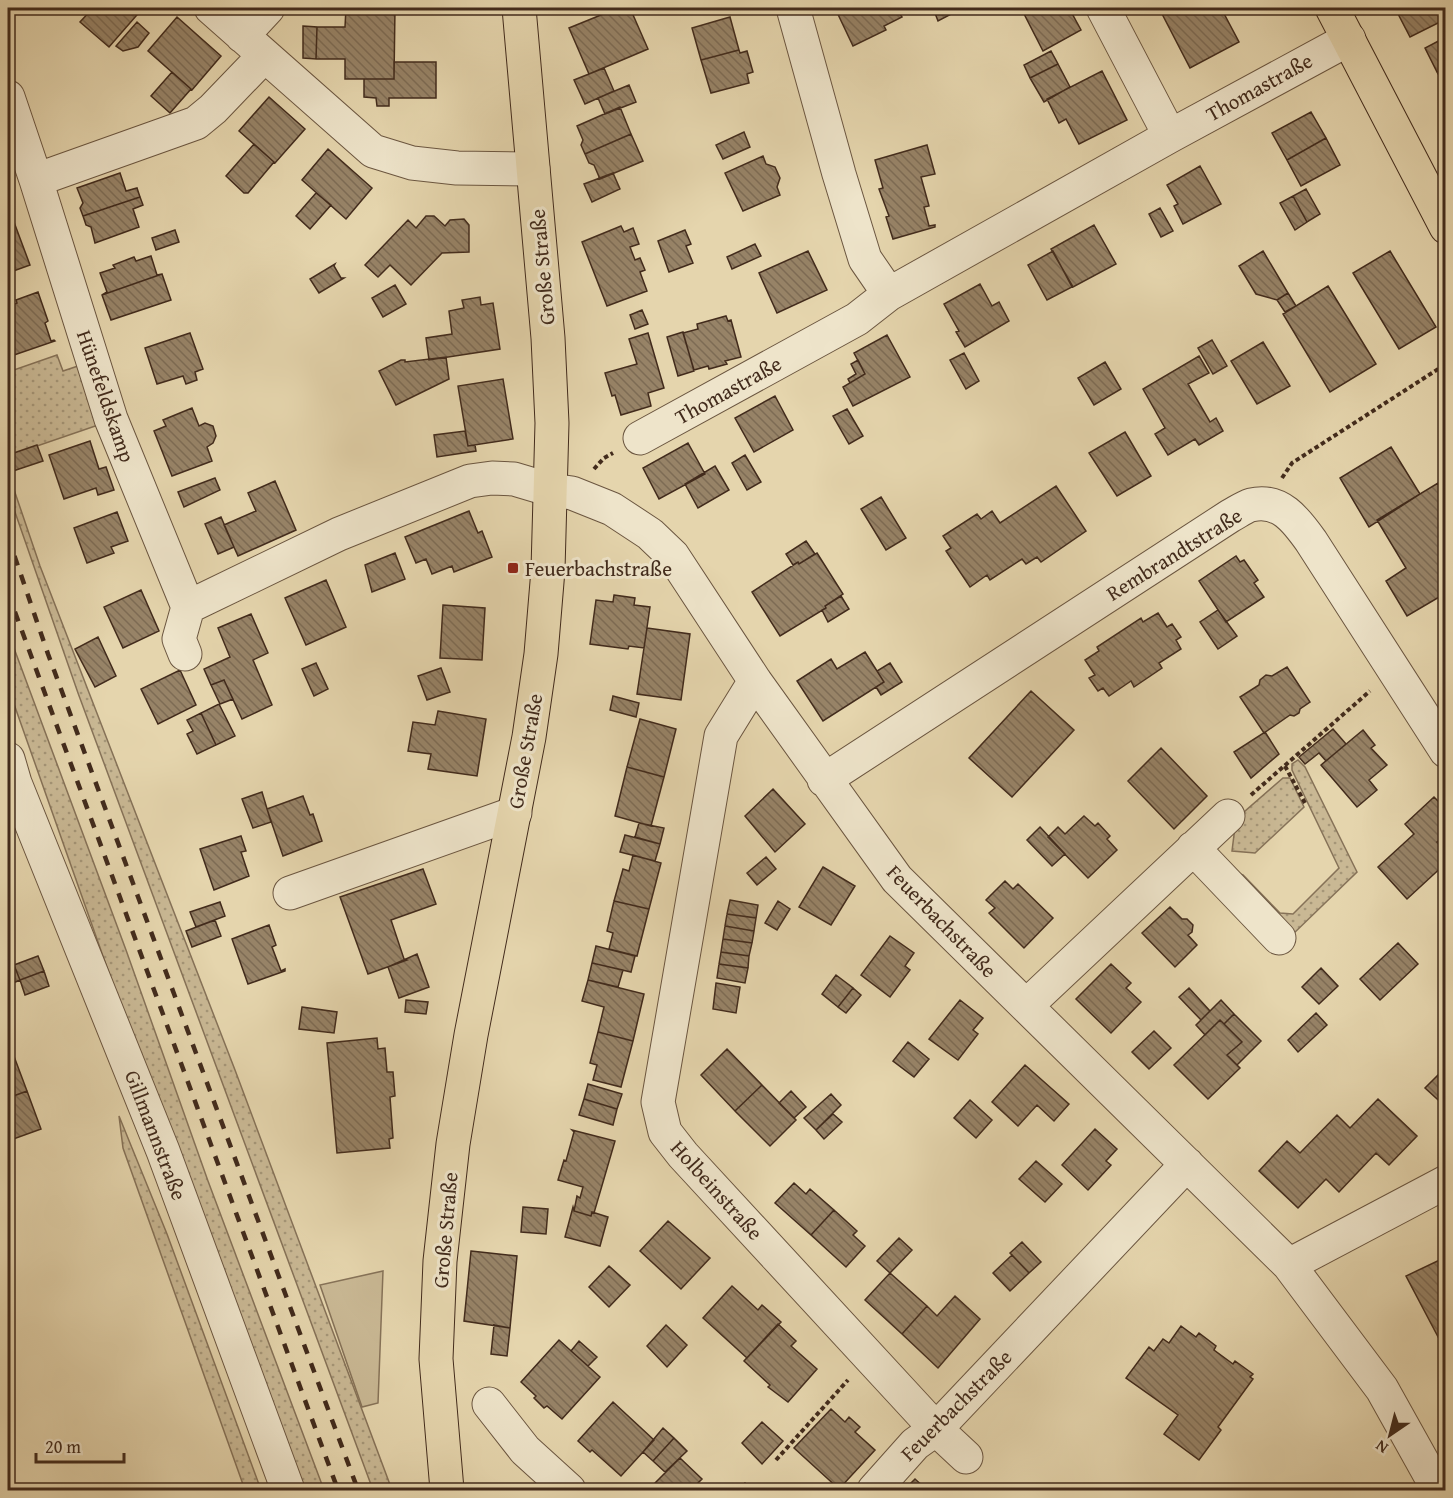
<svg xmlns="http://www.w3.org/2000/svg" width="1453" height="1498" font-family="'Gentium Book Plus',serif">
<defs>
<pattern id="grass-dots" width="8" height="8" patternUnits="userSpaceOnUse" patternTransform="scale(1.5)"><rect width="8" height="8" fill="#c9b894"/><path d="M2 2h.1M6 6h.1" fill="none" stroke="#a59678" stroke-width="1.8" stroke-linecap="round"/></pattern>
<pattern id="building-back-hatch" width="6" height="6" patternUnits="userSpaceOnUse" patternTransform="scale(1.5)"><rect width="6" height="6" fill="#978367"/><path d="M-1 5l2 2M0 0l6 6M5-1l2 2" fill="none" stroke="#7d6b54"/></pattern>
</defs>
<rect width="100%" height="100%" fill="#e5d5ad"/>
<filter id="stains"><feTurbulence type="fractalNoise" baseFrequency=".00333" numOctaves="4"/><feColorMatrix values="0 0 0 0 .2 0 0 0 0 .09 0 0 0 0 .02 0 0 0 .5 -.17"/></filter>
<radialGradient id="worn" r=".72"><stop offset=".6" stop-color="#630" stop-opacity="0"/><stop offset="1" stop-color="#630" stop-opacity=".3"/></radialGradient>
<path fill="url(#grass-dots)" stroke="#867258" stroke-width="1.5" d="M57,355L63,371L84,364L104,423L8,456V372Z
M8,472L40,566L235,1070L392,1490H373L78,693L8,492Z
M8,632L126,950L208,1181L324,1490H299L122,1010L8,687Z
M1298,760L1305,767L1357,872L1290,937L1234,872L1243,875L1280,913L1293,914L1339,868L1292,770V764Z
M1283,778H1290L1304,807L1255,853L1232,851L1236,819Z
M119,1116L167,1234L261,1490H245L123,1148Z"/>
<path fill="#c9b894" stroke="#867258" stroke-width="1.5" d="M383,1271L378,1403L362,1407L320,1285Z"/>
<path fill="url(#building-back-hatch)" stroke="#422b1c" stroke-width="1.5" d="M93,8H143L109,47L80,22Z
M346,8H395L394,79H345V59H316L317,27H345Z
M618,8H630L648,49L589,74L569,28Z
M835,8H896L902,17L884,26L886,30L853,46Z
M933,8H958L959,10L938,21Z
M1021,8H1069L1081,30L1043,51Z
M1159,8H1221L1239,42L1190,68Z
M1395,8H1446V19L1410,37Z
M177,17L221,56L192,90L148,51Z
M730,17L739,50L701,60L692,28Z
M137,22L149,33L138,47L123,51L116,46Z
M303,26L317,27L316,59L303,58Z
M1446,37V68L1437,72L1425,48Z
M739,50L740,53L747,51L753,72L747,74L749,83L711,93L701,60Z
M1051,51L1058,64L1030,78L1024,65Z
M394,62H436V98H389V106H377L376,98L364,97V79H394Z
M1058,64L1070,87L1044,102L1030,78Z
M604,68L614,91L585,104L574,80Z
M1446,68V87L1437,72Z
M1102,71L1127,120L1079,144L1066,119L1059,123L1047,99Z
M172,72L191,89L170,113L151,96Z
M629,85L636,102L605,114L598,98Z
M269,97L305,129L275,163L239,131Z
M620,107L631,134L585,154L581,145L583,140L577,126Z
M1311,112L1326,138L1287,160L1272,133Z
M744,132L750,147L723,159L716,145Z
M631,134L643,161L600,179L594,165L589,163L585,154Z
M1326,138L1340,165L1301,186L1287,160Z
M254,144L274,162L248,193H244L226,176Z
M927,145L935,174L921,177L929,206L924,207L929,226L935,225V227L893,239L886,217L889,216L879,189L883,188L875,160Z
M328,149L372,188L346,219L302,180Z
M763,156L766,164L775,167L780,178L777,187L780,195L743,211L725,173Z
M1200,166L1221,204L1183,224L1174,206L1178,204L1167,185Z
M120,173L126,191L137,188L140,197L83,216L80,208L83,203L77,188Z
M613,173L620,189L592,202L584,184Z
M1306,189L1320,214L1307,222L1293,196Z
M316,193L331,205L310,229L296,216Z
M1293,196L1307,222L1295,230L1280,203Z
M140,197L143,205L133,209L139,227L95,243L91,227L86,225L83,216Z
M8,206L30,265L8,273Z
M1160,208L1173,231L1161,237L1149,214Z
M426,216H434L445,226L450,220L464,219L469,225V252L442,253L411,285L390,265L378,277L365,265L408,220L416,228Z
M1094,225L1116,264L1073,287L1051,249Z
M621,226L624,232L633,228L639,244L630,247L635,260L640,258L645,270L640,272L647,291L607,306L582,242Z
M175,230L179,242L156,250L152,238Z
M685,230L691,244L686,246L693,263L669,272L658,241Z
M755,244L761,256L732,269L727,257Z
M808,251L827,290L777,313L759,273Z
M1053,251L1072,287L1047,300L1028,265Z
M1263,251L1288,293L1277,300L1256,294L1239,266Z
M1390,251L1436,327L1399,349L1353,273Z
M151,256L157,275L162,274L102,295L107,292L100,273L115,268L113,265L134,257L136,261Z
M335,264L334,266L341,278H344L319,293L310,279Z
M162,274L171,300L111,320L102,295Z
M980,284L992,306L999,302L1009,321L965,347L956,332L959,331L944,304Z
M395,285L406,304L383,317L372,298Z
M1328,286L1376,364L1330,392L1283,314Z
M38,292L48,321L45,323L51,341L54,340L55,341L14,355L8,336V306L17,303L16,300Z
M1288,293L1296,306L1285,312L1277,300Z
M480,297L481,305L493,303L500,349L429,360L426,338L452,334L449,311L464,308L462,300Z
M642,310L648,324L635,329L630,315Z
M726,316L728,321L731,320L741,357L725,361L727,364L709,369L708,366L694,370L683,333L698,329L697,324Z
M683,332L694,371L678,376L667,337Z
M190,333L203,369L195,372L197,380L186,384L183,376L157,384L145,348Z
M648,333L664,388L648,393L651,406L621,415L615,395L612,396L605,373L637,364L629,339Z
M887,335L910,377L853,406L843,387L865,374L854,353Z
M1212,340L1227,366L1213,374L1198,348Z
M1263,342L1290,386L1257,404L1231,361Z
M964,353L979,381L966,389L950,360Z
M1199,356L1209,373L1188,384L1210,422L1216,418L1223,431L1199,445L1195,439L1168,455L1155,434L1165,428L1143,389Z
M446,357L449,379L396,405L379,371L401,360H405V362Z
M858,360L865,374L850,383L848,379L856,374L851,364Z
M1105,362L1121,389L1094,405L1078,378Z
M503,379L513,439L468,446L458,386Z
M775,396L793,430L754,452L735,418Z
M192,408L199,426L205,423L213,426L216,436L213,443L207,447L212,461L172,476L154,431L166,426L163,420Z
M847,409L863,436L849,444L833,416Z
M465,431L468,446L475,445L476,451L437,457L434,435Z
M1125,432L1151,476L1117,496L1089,453Z
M90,441L99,469L106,467L114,490L98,495L96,488L64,499L49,455Z
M688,443L705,474L659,499L643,468Z
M37,445L43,461L13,471L8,455Z
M1391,447L1420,494L1369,527L1340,478Z
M745,455L761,482L747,490L732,463Z
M715,466L729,490L698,508L685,484Z
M215,478L220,490L184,507L178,492Z
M275,481L296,530L238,556L224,525L256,511L248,493Z
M1438,483L1446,496V593L1407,616L1386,581L1406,568L1377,520Z
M1056,486L1086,531L1041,562L1037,557L1026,564L1022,559L990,580L987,575L970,587L946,551L951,548L943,536L977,514L981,519L992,511L1000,523Z
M881,497L906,538L886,550L861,509Z
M469,511L478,533L482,531L492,557L454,572L452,566L432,574L426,559L416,563L405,537Z
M117,512L128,541L111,547L114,553L87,563L74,528Z
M221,517L234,547L218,554L205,524Z
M806,541L815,554L799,564L798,562L793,565L786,554Z
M395,553L405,579L372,592L365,565Z
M817,553L843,594L825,606L826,608L780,636L752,592L798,562L799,564Z
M1236,556L1240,562L1244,560L1258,580L1254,583L1264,597L1226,622L1199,581Z
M326,580L346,627L306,645L285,598Z
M141,590L159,631L123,648L104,607Z
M614,595L635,598L634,605L650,607L644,648L629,646L628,649L590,644L596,600L613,602Z
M841,596L849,609L828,622L822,610L826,608L825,606Z
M443,605L485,608L482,660L440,658Z
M1218,610L1237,636L1218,649L1200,622Z
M1158,613L1167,627L1172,624L1181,637L1176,640L1181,649L1159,663L1162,668L1134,687L1131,681L1109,696L1103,688L1098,691L1089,678L1095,675L1085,660L1099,651L1097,647L1141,618L1143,622Z
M251,614L268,653L253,660L272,705L242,719L224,680L211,685L204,669L230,657L218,628Z
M647,628L690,634L681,700L637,694Z
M98,637L116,676L95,687L75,649Z
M865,652L884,682L823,721L797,681L831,659L837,669Z
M316,663L328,689L314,696L302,669Z
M890,663L902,682L881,695L876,687L884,682L877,671Z
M1287,667L1310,702L1300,709L1299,713L1294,716L1290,715L1264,733L1240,697L1259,685L1260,680L1266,675L1272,676Z
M441,668L450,692L427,700L418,676Z
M180,670L196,705L158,724L141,689Z
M224,680L233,699L220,704L211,685Z
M1031,691L1074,730L1012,797L969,758Z
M613,696L639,703L636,717L610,710Z
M219,704L235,736L216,745L201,713Z
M438,711L486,719L477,776L428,769L431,754L408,751L413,722L435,725Z
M201,713L216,745L197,754L187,734L193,731L187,720Z
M640,719L676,729L664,777L627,767Z
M1333,729L1346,744L1326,761L1319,753L1305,764L1299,757Z
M1363,730L1375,745L1371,748L1387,765L1369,780L1377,790L1357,807L1321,765Z
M1265,732L1279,754L1251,778L1234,752Z
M1161,748L1207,796L1174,829L1128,781Z
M627,767L664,777L651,826L615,816Z
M773,789L805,824L775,852L745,816Z
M262,792L271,822L253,828L242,799Z
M303,796L310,815L313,814L322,841L283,856L267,809Z
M1434,797L1446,809V834L1437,842L1445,850L1439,855L1446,863L1407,899L1378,867L1414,834L1405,824Z
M1084,816L1095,826L1098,823L1110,836L1107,839L1117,850L1088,878L1048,837L1058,827L1065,834Z
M639,823L664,828L660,844L635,837Z
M1040,827L1065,854L1052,866L1027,840Z
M625,835L660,844L655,861L620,852Z
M241,836L246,851L241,852L249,876L214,890L200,849Z
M633,855L661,863L649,909L614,901L623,869L629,871Z
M766,857L776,869L757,885L747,873Z
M823,867L855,886L831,925L799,907Z
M423,869L436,904L391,920L404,959L407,960L368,974L340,897Z
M1005,881L1013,889L1018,884L1053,918L1024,948L989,913L995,908L986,900Z
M730,900L758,905L756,918L727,914Z
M614,901L649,909L637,956L609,949L613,933L607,931Z
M778,901L790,909L777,930L765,923Z
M220,902L225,916L196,927L190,912Z
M1170,907L1182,919H1187L1193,925L1192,932L1188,935L1197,945L1175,967L1142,933Z
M727,914L756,918L754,931L725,926Z
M215,920L221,936L192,947L186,931Z
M269,925L276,945L272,947L281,971L285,969V971L248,984L232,939Z
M725,926L754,931L752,943L723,939Z
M890,936L914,953L905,966L910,970L890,997L861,975Z
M723,939L752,943L749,956L721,952Z
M1398,943L1418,964L1380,1000L1360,979Z
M596,946L635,956L631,972L592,963Z
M721,952L749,956L748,968L719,964Z
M417,954L429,987L399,998L388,967Z
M38,956L44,971L20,980L14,965Z
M592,963L623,970L618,987L588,980Z
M719,964L748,968L745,983L717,978Z
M1111,964L1131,983L1126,988L1141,1002L1111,1033L1076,999Z
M14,965L20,980L8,985V967Z
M1321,968L1338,986L1319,1004L1302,987Z
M44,971L49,986L25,995L20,980Z
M836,975L853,988L838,1007L822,994Z
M588,980L644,994L633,1041L598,1032L604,1007L582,1001Z
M716,983L740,987L736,1013L713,1009Z
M853,988L861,995L846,1013L838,1007Z
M1189,988L1210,1011L1201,1020L1179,997Z
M406,1000L428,1002L426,1014L405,1012Z
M960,1000L983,1018L973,1030L978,1034L958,1060L929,1039Z
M1221,1000L1234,1014L1224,1024L1220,1020L1205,1035L1196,1025Z
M302,1007L337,1012L334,1033L299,1029Z
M1316,1013L1327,1025L1298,1052L1288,1040Z
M1234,1014L1261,1041L1237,1065L1227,1055L1242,1042L1224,1024Z
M1220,1020L1242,1042L1227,1055L1240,1068L1208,1099L1174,1065Z
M1154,1031L1171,1048L1149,1069L1132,1052Z
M598,1032L633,1041L621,1087L593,1080L597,1065L590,1063Z
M377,1038L378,1049L385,1048L387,1072H393L395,1096L390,1097L393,1138L389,1139L390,1148L337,1153L327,1043Z
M908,1042L929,1059L914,1077L893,1061Z
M727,1049L762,1085L735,1111L701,1075Z
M12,1051L27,1091L8,1098V1052Z
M1025,1065L1069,1104L1054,1121L1037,1105L1018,1126L992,1102Z
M1446,1067V1107L1425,1088Z
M588,1084L622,1094L617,1109L584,1099Z
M762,1085L796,1120L770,1146L735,1111Z
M27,1091L41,1129L8,1141V1098Z
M791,1091L806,1107L794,1118L779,1103Z
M831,1094L841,1105L816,1130L804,1118Z
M584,1099L617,1109L613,1125L579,1115Z
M1378,1099L1417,1136L1389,1165L1376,1153L1339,1192L1326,1179L1298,1208L1259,1171L1287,1141L1300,1153L1337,1115L1350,1128Z
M970,1100L992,1120L976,1138L954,1118Z
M833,1114L842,1122L824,1139L816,1130Z
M1095,1129L1117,1149L1106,1161L1111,1165L1088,1190L1062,1165Z
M572,1130L615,1141L594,1213L592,1212L591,1216L574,1211L577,1196L580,1198L583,1187L558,1180L564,1160L566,1161L574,1132Z
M1036,1161L1062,1184L1045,1202L1019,1179Z
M794,1183L806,1194L810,1189L834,1210L811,1235L775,1203Z
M523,1207L548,1209L546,1234L521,1232Z
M573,1207L574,1211L591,1216L592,1212L608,1217L600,1246L565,1237Z
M834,1210L857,1231L853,1235L865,1246L846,1267L811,1235Z
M668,1221L710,1258L681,1289L640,1251Z
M899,1238L912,1250L890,1273L877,1261Z
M1022,1242L1041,1262L1029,1273L1010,1253Z
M471,1251L517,1256L510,1328L464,1321Z
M1012,1255L1029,1273L1010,1291L993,1273Z
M1446,1257V1352L1406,1276Z
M609,1266L630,1285L609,1307L589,1287Z
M890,1273L927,1306L902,1334L865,1300Z
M732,1286L758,1310L762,1305L781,1322L747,1358L703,1318Z
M955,1296L980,1319L938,1368L902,1334L927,1306L937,1316Z
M778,1324L796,1341L791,1346L817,1369L788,1402L768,1387L770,1385L744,1361Z
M494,1325L510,1328L507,1356L491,1354Z
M666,1325L687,1345L667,1367L647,1346Z
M1181,1326L1196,1337L1199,1333L1216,1346L1214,1350L1233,1364L1235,1361L1253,1374L1250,1377L1253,1379L1218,1427L1221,1430L1199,1460L1164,1434L1178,1415L1126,1378L1149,1347L1154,1351L1163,1339L1169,1343Z
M559,1340L600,1377L562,1419L547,1406L544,1408L534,1398L536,1396L521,1382Z
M579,1341L597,1357L588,1366L571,1351Z
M613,1402L654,1440L621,1476L592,1450L590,1452L578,1441Z
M831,1409L845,1422L849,1417L860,1427L855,1432L875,1450L839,1489L794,1448Z
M762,1422L783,1441L762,1464L742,1443Z
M663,1428L674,1438L653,1461L643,1452Z
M674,1438L687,1451L665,1472L653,1461Z
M680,1458L702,1479L696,1485L702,1490H648Z
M915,1479L926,1489L928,1487L933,1490H904Z
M745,1483L753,1490H738Z"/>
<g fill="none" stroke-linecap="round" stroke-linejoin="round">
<defs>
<path id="minor" d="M211,8L373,151L412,163L457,168L533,169
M793,8L839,174L865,259L889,294L1170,136L1349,39
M1103,8L1170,136
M242,36L268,8
M8,97L36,180L111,419L188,607L179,639L185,654
M36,180L196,123L213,109L264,56
M640,438L857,319L889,294
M188,607L339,534L470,481L492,478L514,479L551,490L572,493L612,509L650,534L673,556L755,681L897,879L1289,1265L1382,1389L1435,1484L1446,1489
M755,681L721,736L658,1102L665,1132L683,1155L936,1429L966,1457
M8,759L15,783L163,1151L288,1490
M824,780L1230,516C1236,513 1244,507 1251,505C1280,498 1296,520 1311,541L1446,751
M1193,848L1279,938
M290,893L515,813
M1026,1006L1228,816
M1289,1265L1446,1182
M489,1404L525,1450L569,1490
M874,1490L915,1444L936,1429L1187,1164"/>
<path id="major" d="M1332,8L1446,227
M447,1490L436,1359L440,1261L453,1144L471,1035L529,737L541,654L548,570L552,423L548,338L519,8"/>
</defs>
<use href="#minor" stroke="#6b5640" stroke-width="35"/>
<use href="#major" stroke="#422b1c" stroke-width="35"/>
<path stroke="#422b1c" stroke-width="4" stroke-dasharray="4.5 3" stroke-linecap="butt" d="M594,469L604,458L613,453
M1282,478L1292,463L1446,364
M1285,766L1306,805
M1251,795L1370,691
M776,1460L848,1380"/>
<use href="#minor" stroke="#eee4ca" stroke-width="33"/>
<use href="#major" stroke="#e5d5ad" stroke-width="33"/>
<path stroke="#422b1c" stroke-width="4.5" stroke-dasharray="10 10" stroke-linecap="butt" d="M8,537L48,654L358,1490
M8,593L338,1490"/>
</g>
<rect fill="#8f2418" stroke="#eee4ca" stroke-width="2" x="507" y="562" width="12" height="12" rx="3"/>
<g text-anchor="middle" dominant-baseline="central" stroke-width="6" stroke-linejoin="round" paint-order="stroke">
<g font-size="21" fill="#422b1c" stroke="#eee4ca">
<text transform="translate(1259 87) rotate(-29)">Thomastraße</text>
<text transform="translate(542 267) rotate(-95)">Große Straße</text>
<text transform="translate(728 390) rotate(-29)">Thomastraße</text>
<text transform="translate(106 396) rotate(71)">Hünefeldskamp</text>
<text transform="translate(1174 554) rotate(-32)">Rembrandtstraße</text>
<text transform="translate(525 751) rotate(-80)">Große Straße</text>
<text transform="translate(942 921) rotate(46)">Feuerbachstraße</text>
<text transform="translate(156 1135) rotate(69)">Gillmannstraße</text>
<text transform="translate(717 1190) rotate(48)">Holbeinstraße</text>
<text transform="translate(445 1230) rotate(-85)">Große Straße</text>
<text transform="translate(956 1405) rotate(-45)">Feuerbachstraße</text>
</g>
<g font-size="21" fill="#422b1c" stroke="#eee4ca" text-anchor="start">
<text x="525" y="568">Feuerbachstraße</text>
</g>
</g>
<rect width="1453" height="1498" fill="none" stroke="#e5d5ad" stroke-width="30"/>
<rect x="9" y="9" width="1435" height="1480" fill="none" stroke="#422b1c" stroke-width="3"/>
<rect x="15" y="15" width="1423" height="1468" fill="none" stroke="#422b1c" stroke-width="1.5"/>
<g transform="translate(1390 1435) rotate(215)" stroke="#eee4ca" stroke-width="4.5" paint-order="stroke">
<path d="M0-4.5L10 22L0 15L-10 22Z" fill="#422b1c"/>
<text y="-9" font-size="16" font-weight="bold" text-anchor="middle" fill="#422b1c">N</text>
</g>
<path d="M36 1453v9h88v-9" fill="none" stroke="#422b1c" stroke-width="3"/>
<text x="45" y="1453" font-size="18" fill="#422b1c" stroke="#eee4ca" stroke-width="4.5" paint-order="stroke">20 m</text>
<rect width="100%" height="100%" filter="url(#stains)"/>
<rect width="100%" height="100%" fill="url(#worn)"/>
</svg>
